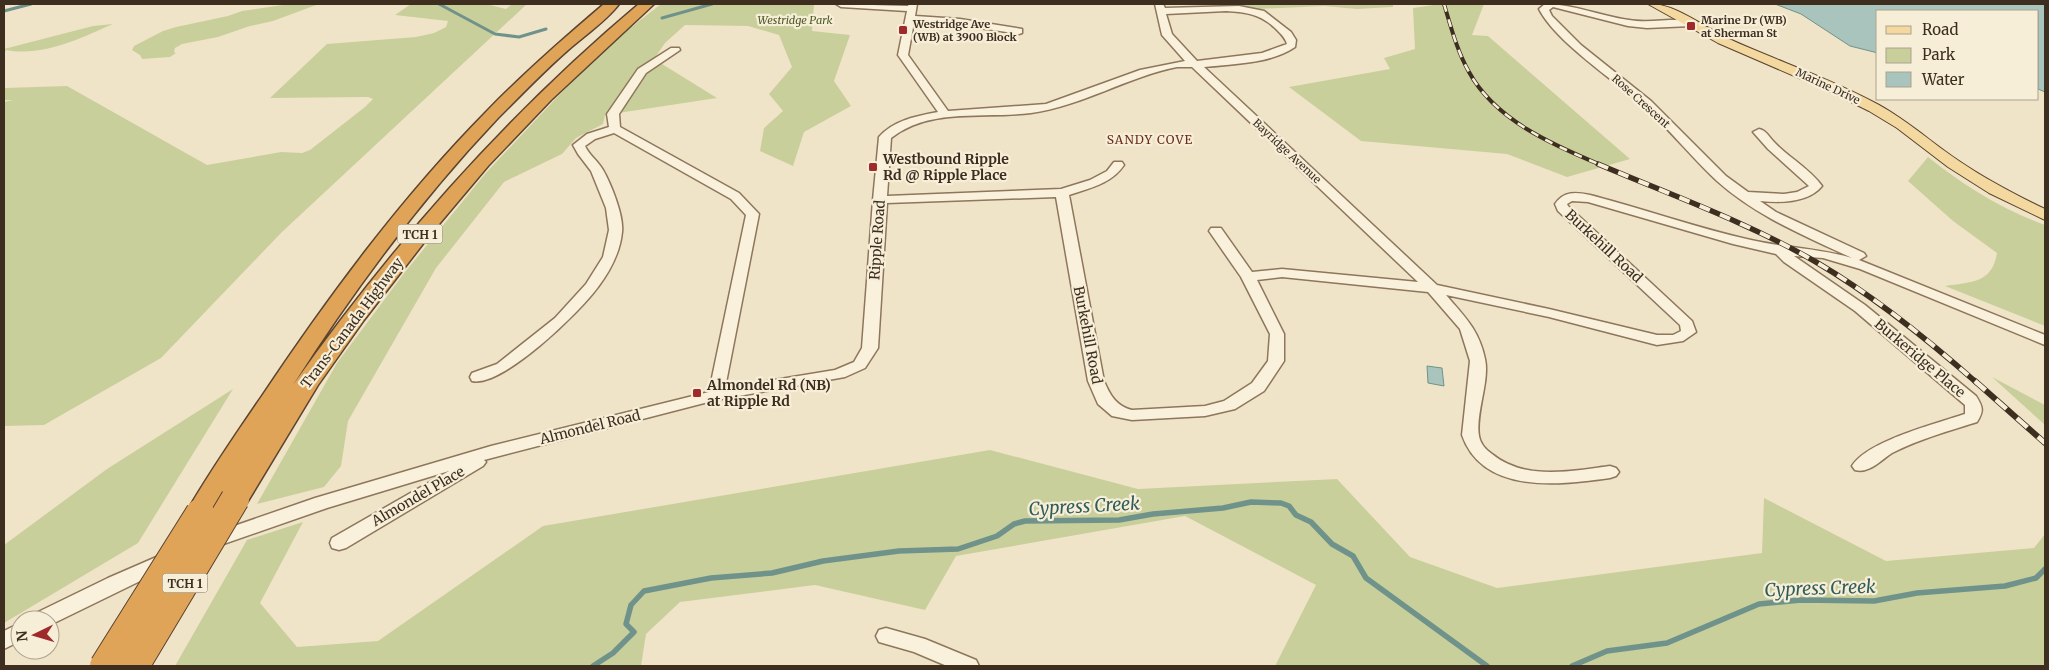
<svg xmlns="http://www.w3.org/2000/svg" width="2049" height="670" font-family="Merriweather,serif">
<rect width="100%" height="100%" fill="#f0e4c8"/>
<path fill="#c9cf9b" d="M290,4H319L273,21L250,26L218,37L182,44L175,48L174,52L176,53L170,57L142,59L140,55L132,50L134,46L163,31L176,27L228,16L242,11Z
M411,4H486L506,9L512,4H527L282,232L161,358L44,425L4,426V102L13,100H4V88L67,86L207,165L281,152L302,153L310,150L365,107L373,99L368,97L270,98L327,44L416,37L434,33L446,27L448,21L395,15Z
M661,4H814L812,31L850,35L834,81L851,106L804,132L793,166L760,151L764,128L783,111L769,94L792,67L779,35L748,26L685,25L665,43L654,59L717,98L605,115L603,124L576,138L562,154L504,182L436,268L348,421L341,466L324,487L257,504L337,363L405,272L485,174L560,94L616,39Z
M1228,4H1393V7L1357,9L1324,6L1257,9L1233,7Z
M1440,4H1484L1472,35L1488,36L1630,159L1567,177L1507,154L1361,141L1289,87L1390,69L1384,58L1415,49L1413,8Z
M113,24C81,38 43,57 6,50L4,54V49L93,26Z
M1928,157C1963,185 2003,210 2045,225V326L1945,286C1970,282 1992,284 1997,253L1953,221L1908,181Z
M1992,377L2045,405V425Z
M233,389L138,543L4,623V545L107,469Z
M990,450L1138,489L1337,479L1410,557L1497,588L1762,553L1764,498L1886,561L2034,548L2045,534V666H1275L1316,585L1185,516L956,556L925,610L815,585L680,602L646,634L641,666H175L247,540L303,522L260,603L297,647L378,641L543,526Z"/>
<path fill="#a9c4bc" stroke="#6f938a" d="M1775,4H2045V92L2038,89V11H1878V53L1850,46L1801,14Z
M1427,366L1442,368L1444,386L1428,383Z"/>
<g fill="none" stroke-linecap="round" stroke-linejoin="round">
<path stroke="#6f938a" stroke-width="3" d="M439,4L495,34L519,37L546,29
M4,11L31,4
M662,18L712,4"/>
<path stroke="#6f938a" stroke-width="5.5" d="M593,666L613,653L634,632L626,624L631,605L644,591L711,578L772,573L823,561L899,551L958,549L997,536L1014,524L1025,521L1119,520L1153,514L1223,508L1251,502L1281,503L1289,506L1296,515L1311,522L1332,544L1353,556L1366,578L1487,666
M1572,666L1607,651L1667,643L1759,604L1801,600L1874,601L1917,593L2005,586L2036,578L2045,569"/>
<defs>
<path id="minor" d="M836,4L908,6L909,4H917L915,16L960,19L1022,29V33L1019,34L960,25L914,22L908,55L948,111L1046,104L1140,70L1185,61L1162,35L1155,4H1163L1165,8L1239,6L1264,11L1291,32L1296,40L1295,47C1270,64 1233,64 1204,67L1437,285L1549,309L1657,335H1673L1681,331L1680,325L1558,211L1555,204C1564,191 1576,192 1590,195C1644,209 1697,228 1751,240C1786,248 1818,248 1852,258C1805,236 1756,216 1717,181C1691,157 1669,128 1642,105C1613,79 1556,42 1539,9L1545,4C1574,4 1600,16 1629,20C1650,24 1673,17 1694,21V25L1691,26L1647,28L1628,26L1553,7L1549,10L1552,16L1581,45L1651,101L1726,176L1748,192L1784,194L1797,192L1809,186L1768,149L1753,132L1759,129C1766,130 1769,137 1774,142C1789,158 1809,168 1822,186C1808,203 1781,203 1760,201L1776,212L1864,253L1866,256L1859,260L2045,335V345L1860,269L1823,258L1794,256L1865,305L1976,396C1983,407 1984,411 1977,422C1949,431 1919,439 1892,453C1881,460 1869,474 1855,470L1852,466C1867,441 1938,423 1965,414V405L1855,311L1784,262L1776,254L1733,244L1588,202L1572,201L1567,204L1568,206L1692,321L1696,332L1683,341L1657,345L1549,317L1446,295C1465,317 1479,330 1485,359C1490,381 1475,414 1479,436C1480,443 1486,450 1492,454C1525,481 1571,471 1610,466L1616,468L1619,472L1616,476L1610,478C1560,485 1483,495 1462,435L1470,361L1460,329L1428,292L1282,277L1257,280L1284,334V361L1264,391L1235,409L1205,416L1132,420L1112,416L1098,404L1088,381L1056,197L887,203L878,348L865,368L845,377L716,400L484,460L486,462L483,466L346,548L339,550L332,548L330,543L332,538L449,471L327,508L212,548L205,546L203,541L205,536L315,498L491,446L709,392L746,215L731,199L614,133L595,139L585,146C589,155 598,161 603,170C611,184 624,216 622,232C620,253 610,271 598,287C581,311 502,388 472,381L470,377L472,373L497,364L555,318L586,284L603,257L609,230L606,208L591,171L578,154L573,145L587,134L609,127L607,114L638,69L671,48H679L680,50L646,73L619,114L620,127L739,193L759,214L725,388L835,370L854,362L862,348L873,200L879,137C894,120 917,116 938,112L898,55L907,11L841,7ZM1226,11C1246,12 1260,14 1275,28C1280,33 1285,37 1287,44L1262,53L1197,61L1172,34L1166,14ZM1177,67H1192L1418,282L1282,269L1252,272L1221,228H1211L1209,231L1241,277L1270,334L1268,361L1252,383L1224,401L1205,406L1132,410C1116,406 1110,395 1104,381L1069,195C1090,188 1111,184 1124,165L1122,162H1114L1107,171L1090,180L1061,189L887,196L891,138C931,107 984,119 1031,113C1082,106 1127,77 1177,67Z
M168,552L175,554L177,559L175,564L50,625V620H31L34,614L108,578Z
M20,623V641L4,649V631Z
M886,628L925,639L976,660L979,666H947L914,652L879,642L876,636L879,630Z"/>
<path id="major" d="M1648,4C1673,2 1704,27 1727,38C1777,61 1830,78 1879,105C1908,121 1932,143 1959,161C1987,180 2016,195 2045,209V220L1989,193L1948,167L1897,128L1869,111L1829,91L1718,43Z"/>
<path id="highway" d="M604,4H619C607,20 584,36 568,50C544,71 521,95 498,118C421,199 353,291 293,385C393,244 507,115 639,4H654L551,100L488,166L429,236L364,320L318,385L245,506L235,509L225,506L222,500L210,520L200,523L190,520L186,513C209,473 236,434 262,396C329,296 402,197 487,111C524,73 564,38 604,4Z"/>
</defs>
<use href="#minor" stroke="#8d765c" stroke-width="3"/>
<use href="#major" stroke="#5b4430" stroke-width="2"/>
<use href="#highway" stroke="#5b4430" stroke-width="3"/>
<use href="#minor" fill="#faf1dc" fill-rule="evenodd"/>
<use href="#major" fill="#f3d9a0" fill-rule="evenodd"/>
<use href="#highway" fill="#e0a458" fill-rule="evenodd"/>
<defs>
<path id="rail-far2" d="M1444,4C1451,27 1457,51 1469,72C1495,120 1553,145 1601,165"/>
<path id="rail-far1" d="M1598,164C1671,195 1747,222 1816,262C1874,296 1926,338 1977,383"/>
<path id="rail" d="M1975,381L2045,443"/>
</defs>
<use href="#rail-far2" stroke="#3d2e20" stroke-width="4"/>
<use href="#rail-far1" stroke="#3d2e20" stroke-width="5.5"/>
<use href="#rail" stroke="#3d2e20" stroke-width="6"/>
<use href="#rail-far2" stroke="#f7eed8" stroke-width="2.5" stroke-dasharray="8" stroke-linecap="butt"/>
<use href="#rail-far1" stroke="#f7eed8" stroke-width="4" stroke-dasharray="11" stroke-linecap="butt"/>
<use href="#rail" stroke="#f7eed8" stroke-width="4.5" stroke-dasharray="14" stroke-linecap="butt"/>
<defs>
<path id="highway-bridge" d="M104,666L200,513
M135,666L235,499"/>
</defs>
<use href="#highway-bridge" stroke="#5b4430" stroke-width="30" stroke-linecap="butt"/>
<use href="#highway-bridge" stroke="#e0a458" stroke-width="28"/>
</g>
<g fill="#9e2a2b" stroke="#f7eed8" stroke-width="2">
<rect x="1686" y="21" width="10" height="10" rx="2.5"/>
<rect x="898" y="25" width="10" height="10" rx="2.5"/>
<rect x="868" y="162" width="10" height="10" rx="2.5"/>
<rect x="692" y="388" width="10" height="10" rx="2.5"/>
</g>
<g text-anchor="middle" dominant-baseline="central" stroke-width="4.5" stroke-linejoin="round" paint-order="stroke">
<g font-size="11" font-style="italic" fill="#4d5a26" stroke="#f7eed8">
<text x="795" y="20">Westridge Park</text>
</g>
<g font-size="11" font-weight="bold" fill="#3d2e20" stroke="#f7eed8" text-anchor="start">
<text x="1701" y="20">Marine Dr (WB)<tspan x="1701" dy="13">at Sherman St</tspan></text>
<text x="913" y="24">Westridge Ave<tspan x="913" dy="13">(WB) at 3900 Block</tspan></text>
</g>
<g font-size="11" fill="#3d2e20" stroke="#f7eed8">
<text transform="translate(1828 86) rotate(25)">Marine Drive</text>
<text transform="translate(1641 101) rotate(42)">Rose Crescent</text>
<text transform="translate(1287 151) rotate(43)">Bayridge Avenue</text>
</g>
<g font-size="12" letter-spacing="1" fill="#6b2e1e" stroke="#f7eed8">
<text x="1150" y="139">SANDY COVE</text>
</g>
<g fill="#f7eed8" stroke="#756857" stroke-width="1">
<rect x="397.5" y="224.5" width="45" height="19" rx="4"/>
<rect x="162.5" y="573.5" width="45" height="19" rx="4"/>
</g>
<g font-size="12" font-weight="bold" fill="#3d2e20">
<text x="420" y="234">TCH 1</text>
<text x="185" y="583">TCH 1</text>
</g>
<g font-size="14" font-weight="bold" fill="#3d2e20" stroke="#f7eed8" text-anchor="start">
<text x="883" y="159">Westbound Ripple<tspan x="883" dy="16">Rd @ Ripple Place</tspan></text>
<text x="707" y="385">Almondel Rd (NB)<tspan x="707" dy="16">at Ripple Rd</tspan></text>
</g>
<g font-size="14" fill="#3d2e20" stroke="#f7eed8">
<text transform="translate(877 240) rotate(-86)">Ripple Road</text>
<text transform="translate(1604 246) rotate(43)">Burkehill Road</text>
<text transform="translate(352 323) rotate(-53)">Trans-Canada Highway</text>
<text transform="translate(1088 335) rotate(79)">Burkehill Road</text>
<text transform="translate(1920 358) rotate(40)">Burkeridge Place</text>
<text transform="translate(590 427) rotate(-14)">Almondel Road</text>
<text transform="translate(418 496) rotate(-30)">Almondel Place</text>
</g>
<g font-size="18" font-style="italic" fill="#2f5d5a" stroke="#f7eed8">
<text transform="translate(1084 506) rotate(-3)">Cypress Creek</text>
<text transform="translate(1820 588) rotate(-2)">Cypress Creek</text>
</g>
</g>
<rect width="2049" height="670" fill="none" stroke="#3d2e20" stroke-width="10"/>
<rect x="1876" y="10" width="162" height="90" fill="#f7eed8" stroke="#ada18e"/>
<rect x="1886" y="26" width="25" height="8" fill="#f3d9a0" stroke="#ada18e"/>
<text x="1922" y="35" font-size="15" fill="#3d2e20">Road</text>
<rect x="1886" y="48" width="25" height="15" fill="#c9cf9b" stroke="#ada18e"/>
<text x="1922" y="60" font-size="15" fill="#3d2e20">Park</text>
<rect x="1886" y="72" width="25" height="15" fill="#a9c4bc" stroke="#ada18e"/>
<text x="1922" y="85" font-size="15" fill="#3d2e20">Water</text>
<g transform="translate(35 635) rotate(265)"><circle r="24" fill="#f7eed8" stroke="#ada18e"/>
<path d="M0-4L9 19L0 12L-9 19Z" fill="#9e2a2b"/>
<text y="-8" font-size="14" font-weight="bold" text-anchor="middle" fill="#3d2e20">N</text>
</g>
</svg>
